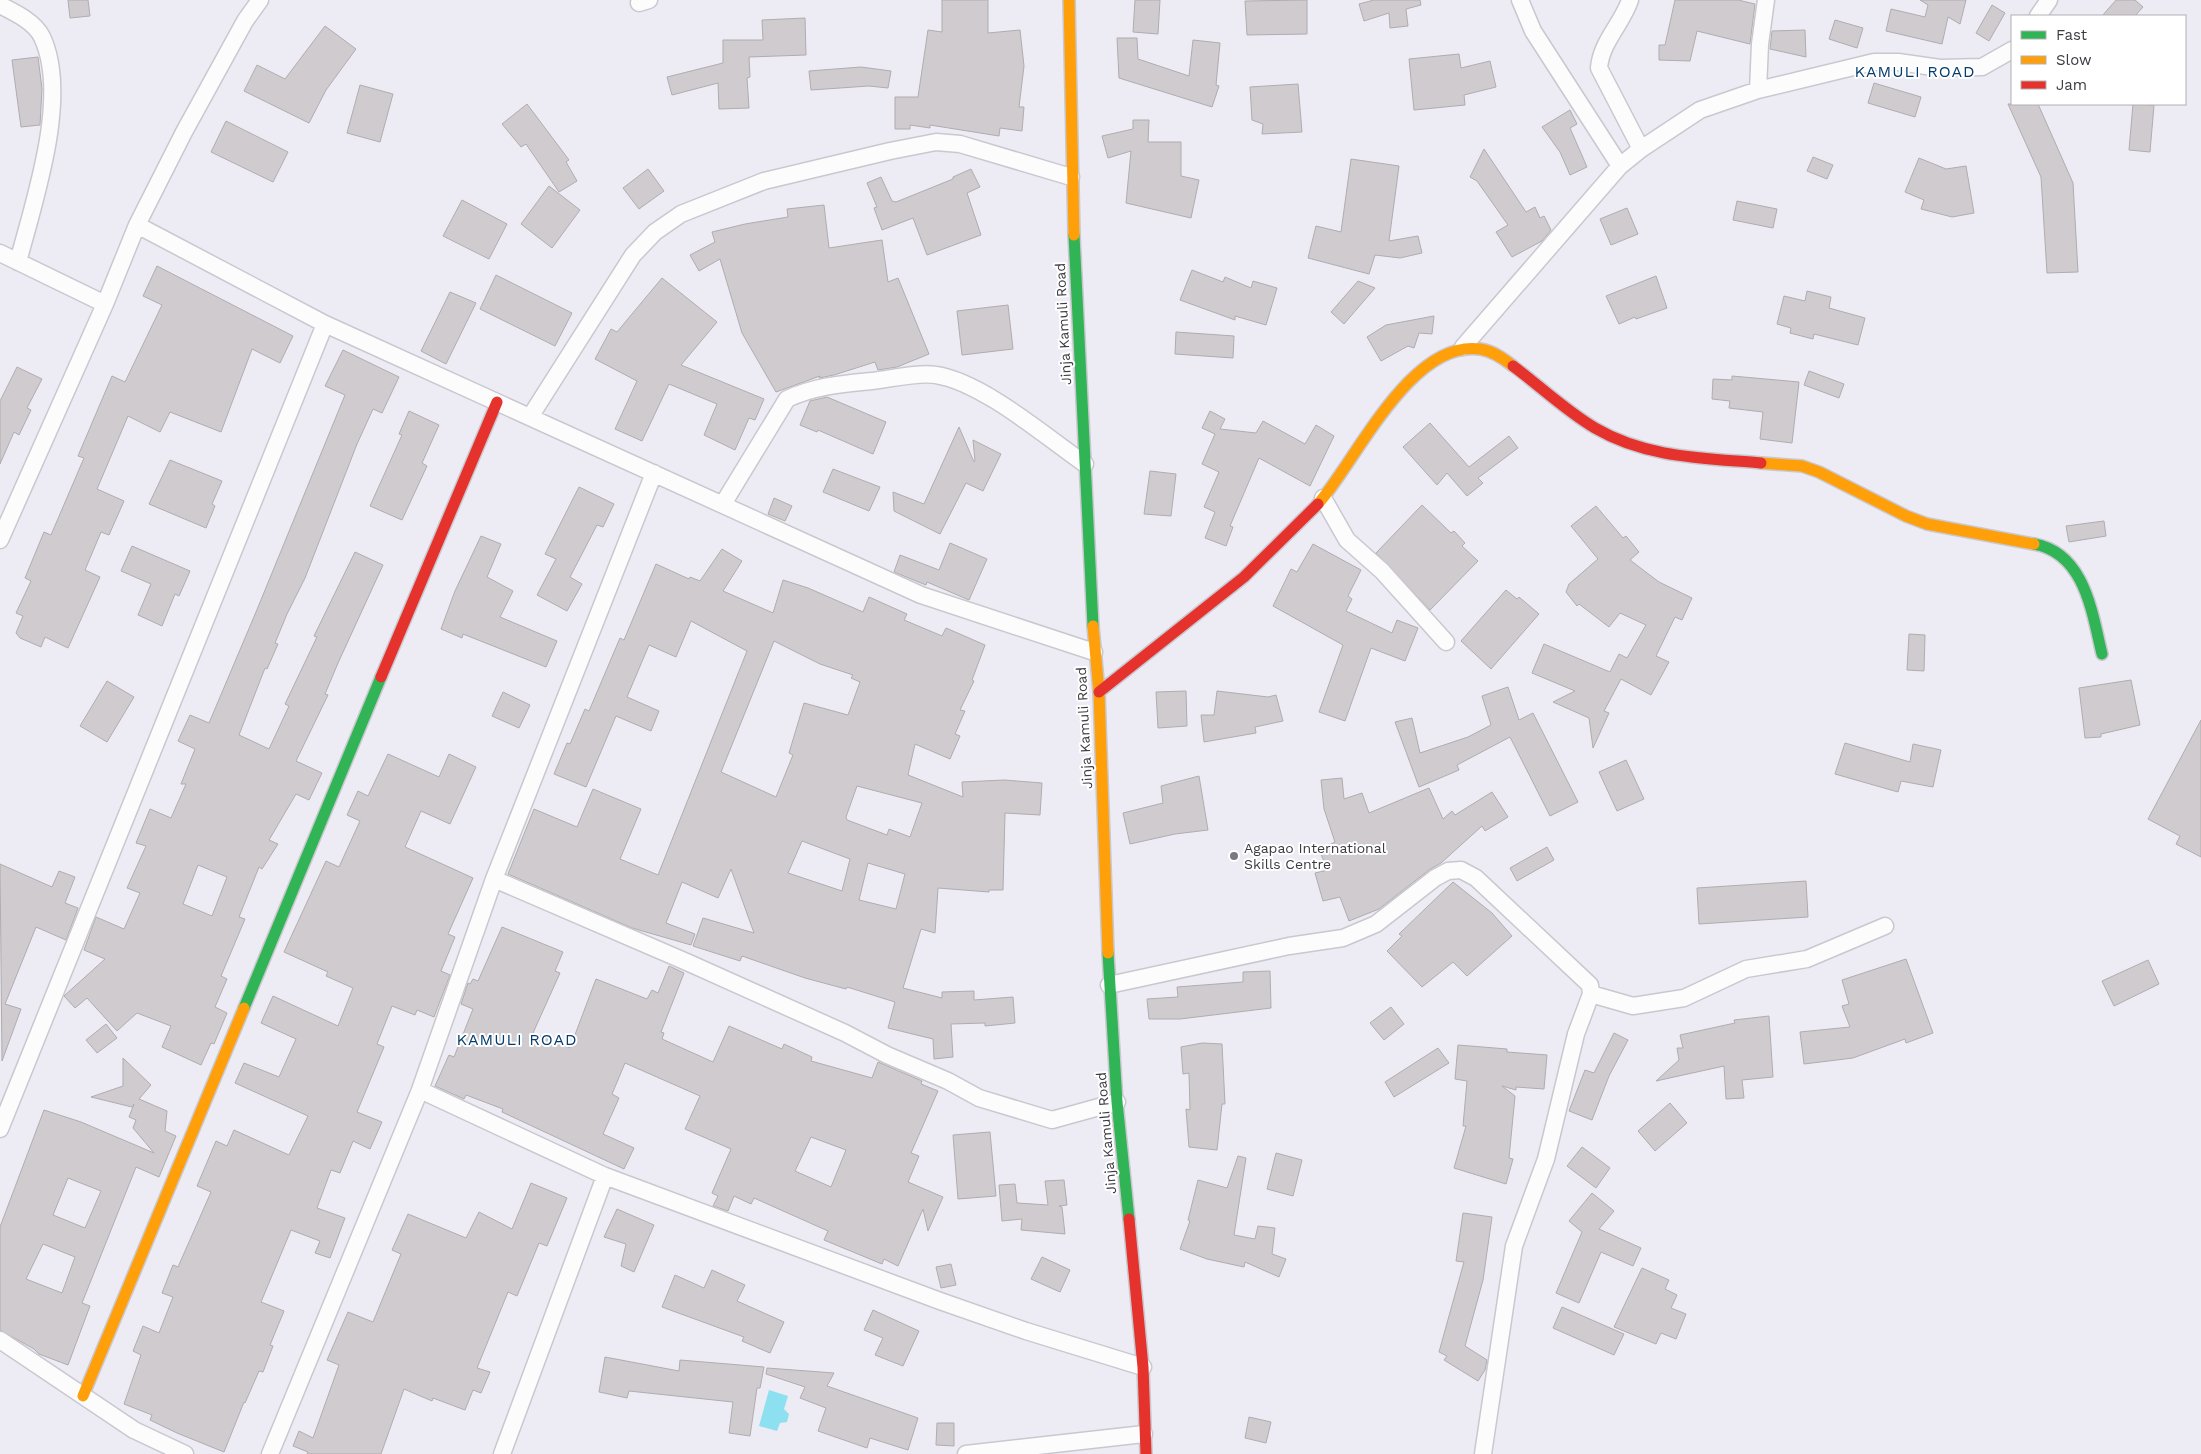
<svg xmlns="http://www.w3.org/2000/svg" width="2201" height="1454" font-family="'Work Sans',sans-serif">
<rect width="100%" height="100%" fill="#edebf4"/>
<path fill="#8ce0ef" d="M769,1390L788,1396L784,1409L789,1414L787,1422L780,1423L777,1431L759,1426Z"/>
<path fill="#cfcbce" stroke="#b0acaf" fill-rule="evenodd" d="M68,0H88L90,16L70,18Z
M942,0H988V33L1020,30L1024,66L1019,107H1024L1022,131L1000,128L999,136L930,125V128L910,125V129H895V97H918L928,30L942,32Z
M1135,0H1160L1158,34L1133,32Z
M1307,0V34L1247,35L1245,1Z
M1374,0H1420L1421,5L1406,9L1408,26L1390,28L1389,13L1364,21L1359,4Z
M1675,0H1738L1755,4L1750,44L1697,31L1690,61L1659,60V45H1665Z
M1920,0H1966L1960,24L1948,17L1942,44L1886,31L1891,9L1925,17L1928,5Z
M2116,0H2135L2143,7L2135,16H2102Z
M1992,5L2005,13L1989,41L1976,33Z
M805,18L806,55L749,57L750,77L747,78L749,108L719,109L718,83L672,95L667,77L723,63V40H763L762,20Z
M1835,20L1863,28L1857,48L1829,39Z
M325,26L356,49L326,90L309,123L244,91L257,65L285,79Z
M1805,30L1806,57L1770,49L1772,31Z
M1117,38H1137L1138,59L1189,76L1193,40L1220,43L1216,85L1219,86L1212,107L1119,78Z
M1459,54L1461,68L1490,61L1496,87L1464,95L1465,105L1414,110L1409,59Z
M38,57L42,89L40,125L21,127L12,60Z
M861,67L891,71L888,88L869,86L811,90L809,71Z
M1874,83L1921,97L1915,117L1868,103Z
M1298,84L1302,132L1262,134L1263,124L1252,120L1250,87Z
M360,85L393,94L380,142L347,133Z
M527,104L569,160L566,162L577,181L559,192L526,144L521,147L502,124Z
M2008,104H2038L2073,183L2078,272L2047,273L2041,177Z
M2133,104L2154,105L2150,152L2129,150Z
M1570,110L1577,124L1570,128L1587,167L1570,175L1560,152L1542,127Z
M1133,120H1149L1148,142H1181V176L1199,180L1191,218L1126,203L1131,151L1108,158L1102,136L1133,129Z
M226,121L288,152L273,182L211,152Z
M1484,149L1526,212L1535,207L1540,218L1544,216L1551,230L1542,241L1512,257L1496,232L1508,225L1477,181L1470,177Z
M1813,157L1833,165L1827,179L1807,171Z
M1919,158L1946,169L1966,166L1974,213L1952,217L1921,209L1924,200L1905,192Z
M1351,159L1399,166L1389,241L1418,236L1422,253L1400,258L1375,255L1369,274L1308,258L1316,226L1341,232Z
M648,169L664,191L639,209L623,188Z
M971,169L980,187L967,193L981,235L927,255L913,218L882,230L874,208L877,207L867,183L881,177L892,201L896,202L953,179V177Z
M549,186L580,210L552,248L521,224Z
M462,200L507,224L489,259L443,236Z
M1737,201L1777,209L1773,228L1733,220Z
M824,205L829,248L882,240L888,282L898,278L929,354L897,367L878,370L875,362L834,375L819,378L820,376L776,392L742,333L720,259L699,271L690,255L715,242L712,232L745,224L788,217L787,209Z
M1627,208L1638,234L1611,245L1600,219Z
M157,266L293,336L280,363L252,349L221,432L170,412L160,432L128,416L97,489L124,501L109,535L101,532L85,570L100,577L68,648L45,637L41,647L20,638L16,633L23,616L16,613L31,581L25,578L44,532L51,535L84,458L78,456L112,376L125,382L162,305L143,296Z
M1192,270L1223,282L1225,277L1251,288L1253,281L1277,288L1266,325L1235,316V320L1180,300Z
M496,275L572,313L555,346L480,309Z
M1656,276L1667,308L1636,319L1635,317L1619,324L1606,296Z
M662,278L717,322L681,365L764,399L755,420L749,418L735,450L704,435L717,404L669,384L642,441L615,429L637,381L595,359L611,329L617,332Z
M1358,281L1375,288L1344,324L1331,312Z
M1807,291L1831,297L1829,308L1865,318L1858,345L1814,334L1813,339L1790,333L1791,328L1777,324L1784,296L1805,301Z
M450,292L476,303L446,364L421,351Z
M1008,305L1013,349L962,355L957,311Z
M1434,316L1432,334L1419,333L1414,348L1408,346L1381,361L1367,337L1386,325Z
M1176,332L1234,336L1233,358L1175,354Z
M343,350L399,377L382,413L373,409L357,444L305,578L287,614L275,643L278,644L267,669L265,668L239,735L269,749L289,706L285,704L317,637L314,636L355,552L383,565L338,663L325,694L328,695L296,761L322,773L309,800L296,794L269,840L278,844L262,869L259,867L239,917L245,919L221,976L227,979L215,1007L227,1013L214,1044L211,1043L201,1065L162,1047L171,1026L137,1013L117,1031L87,998L75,1008L64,996L105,959L84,950L96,917L124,929L140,893L127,888L146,846L136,843L150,809L171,818L186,784H181L195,749L178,741L190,715L209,723L256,612L345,395L325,386ZM198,865L227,877L212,916L183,904Z
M17,367L42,379L27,408L31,410L19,435L14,432L0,464V401Z
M1809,371L1844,384L1839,398L1804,385Z
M1732,376L1799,382L1792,443L1760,439L1763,412L1729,408L1730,401L1712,399L1713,379L1732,380Z
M827,397L886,422L873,454L818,430L817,432L800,425L810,401Z
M409,411L439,425L422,463L427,466L402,520L370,506L402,435L399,434Z
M1210,411L1225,419L1220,429L1256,433L1263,421L1305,444L1316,425L1334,436L1310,486L1259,458L1230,526L1233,527L1226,546L1205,538L1215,512L1204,507L1219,472L1202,464L1215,434L1202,428Z
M1430,423L1469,467L1509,436L1518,448L1478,478L1483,483L1467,496L1447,473L1437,485L1403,447Z
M959,427L974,462L975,461L973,440L1001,454L983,491L966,483L940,534L894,511L893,492L924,504Z
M170,460L222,481L212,504L215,506L206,528L149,504Z
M833,469L880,487L869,511L823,492Z
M1150,471L1176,474L1171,516L1144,514Z
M579,487L614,504L603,527L597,525L570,577L582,584L567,611L537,595L556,559L545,554Z
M774,498L792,506L785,521L768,514Z
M1422,505L1451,533L1454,531L1465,543L1462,546L1478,561L1430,610L1376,553Z
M1596,506L1623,538L1626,536L1639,552L1630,560L1659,582L1692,598L1682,620L1675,617L1656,656L1669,662L1651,695L1621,679L1604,711L1609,713L1593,748L1589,718L1553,702L1575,691L1532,673L1544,644L1610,672L1619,654L1627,658L1646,625L1620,613L1609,627L1579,604L1577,606L1566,592L1569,584L1598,559L1571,526Z
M2104,521L2106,536L2069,542L2066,526Z
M481,536L501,544L487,577L513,591L500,617L557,641L546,667L463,634L462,638L441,629L455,591Z
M950,543L987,559L969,600L927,582L926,585L894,572L900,555L939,570Z
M1313,544L1361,570L1348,596L1352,599L1346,611L1392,633L1397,620L1418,628L1405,661L1371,648L1345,721L1319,712L1343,645L1273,606L1291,569L1297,572Z
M132,546L190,571L179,596L175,594L162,626L138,615L151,584L121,571Z
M722,549L742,561L723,591L773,613L783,580L808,588L863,612L869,597L907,614L904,620L942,636L946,628L985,645L972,680L974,681L960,710L965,711L955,734L960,736L950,759L915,744L908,775L963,797L962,782L1004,780L1042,783L1040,815L1005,813L1003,890H989V892L938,888L935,933L921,929L903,988L942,998V992L974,991V1000L1013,997L1015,1023L985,1026V1023L951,1024L953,1057L934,1059L933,1039L888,1028L895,1002L847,987L846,989L805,978L742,956L740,961L693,946L703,918L754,933L731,869L718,898L682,882L666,923L695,934L691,945L632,928L508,874L534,809L577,827L593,789L641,809L620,859L658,875L747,651L691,621L676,657L649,645L627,697L659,711L651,731L616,716L586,787L554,774L567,743L570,744L585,709L589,711L620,638L624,640L656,564L689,579L690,577L700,581ZM774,641L820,664L853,675L851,678L860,682L848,715L804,703L789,753L793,755L776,797L721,772ZM857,786L922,803L910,837L889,829L887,835L847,820L846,817ZM802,841L850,859L842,891L788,873ZM868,863L905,874L896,909L859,900Z
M1506,590L1517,599L1519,597L1539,614L1491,669L1461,641Z
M1909,634L1925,635L1924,671L1907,670Z
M2131,680L2140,725L2101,734V737L2085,738L2079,688Z
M107,681L134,697L107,742L80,726Z
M1508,687L1519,720L1533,713L1578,802L1550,816L1510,737L1457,765L1459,770L1419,787L1395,722L1412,718L1420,753L1468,737L1491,725L1482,696Z
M1186,691L1187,726L1158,728L1156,692Z
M1217,691L1268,697L1276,695L1283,721L1255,727L1256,733L1204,742L1201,715H1214Z
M503,692L530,705L519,728L492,716Z
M2201,720V857L2176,844L2180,836L2148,819Z
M1845,743L1910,762L1913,744L1941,750L1933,787L1901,781L1898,792L1835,774Z
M388,754L439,777L449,754L476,767L450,824L421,811L405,847L473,878L448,934L455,937L441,971L450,975L434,1017L417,1010L415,1015L392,1006L377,1044L384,1047L357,1112L382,1122L370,1149L353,1141L340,1173L331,1170L317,1208L345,1218L330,1258L315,1253L320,1241L291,1230L261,1302L284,1311L270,1345L273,1346L263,1372L259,1371L245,1403L244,1402L224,1452L177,1433L150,1420L152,1415L124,1404L141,1355L133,1351L143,1326L159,1333L173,1297L162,1293L173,1265L178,1267L211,1192L197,1186L216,1141L227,1146L234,1130L289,1155L308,1116L235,1083L244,1063L279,1077L296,1039L261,1023L273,996L338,1026L353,988L326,976L328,972L284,952L326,861L339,867L360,821L347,815L358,791L368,796Z
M1626,760L1644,799L1617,811L1599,772Z
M1199,776L1208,830L1175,834L1130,844L1123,813L1163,803L1161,786Z
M1342,778L1344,799L1362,793L1369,813L1429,788L1443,819L1452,811L1455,815L1492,792L1508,817L1485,831L1482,826L1441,863L1429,870L1379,909L1349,921L1340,897L1323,901L1315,873L1328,870L1319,850L1335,842L1324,809L1321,780Z
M1547,847L1554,860L1517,881L1510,868Z
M0,864L52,887L59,871L75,877L65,903L78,908L66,940L36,927L5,1004L21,1009L2,1061Z
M1806,881L1808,917L1699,924L1697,888Z
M1453,882L1492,913L1512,936L1467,976L1453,962L1422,987L1387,951L1402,936L1399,934Z
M502,927L563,952L555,971L560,973L533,1033L570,1048L596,979L647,999L652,990L658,993L669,966L684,973L661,1032L664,1033L662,1039L713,1062L729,1026L782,1049L784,1044L812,1057L811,1061L872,1078L878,1062L922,1081L921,1084L938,1091L911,1153L919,1156L908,1182L943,1197L928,1231L923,1209L898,1266L884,1259L882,1264L824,1240L828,1231L754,1198L751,1204L734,1196L728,1211L713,1206L718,1196L712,1193L731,1149L685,1129L700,1096L625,1063L612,1094L619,1098L603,1134L634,1148L624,1169L502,1112L503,1109L466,1095L464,1099L435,1086L449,1055L454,1057L473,1009L461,1004L468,983L470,984L473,979L478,981ZM811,1137L846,1150L831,1187L795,1171Z
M1906,959L1933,1033L1906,1043L1905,1039L1853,1058L1804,1064L1800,1032L1850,1027L1842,1006L1849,1004L1842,980Z
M2148,960L2159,984L2114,1006L2102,981Z
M1270,971L1271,1008L1180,1019H1149L1147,999L1178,997L1177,987L1243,982V972Z
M1391,1007L1404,1024L1384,1040L1370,1023Z
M1769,1016L1773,1077L1742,1080L1744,1098L1726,1099L1724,1066L1656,1081L1679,1060L1677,1048H1683L1680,1035L1735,1023L1734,1020Z
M106,1024L117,1038L97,1053L86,1040Z
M1614,1033L1628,1040L1609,1076L1592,1120L1569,1111L1585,1070L1594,1073Z
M1202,1043L1222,1044L1225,1104H1222L1217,1150L1189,1147L1186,1109L1190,1110L1189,1073L1183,1074L1181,1047Z
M1458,1045L1507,1049V1052L1547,1055L1544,1089L1516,1087V1090L1502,1086L1515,1096L1509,1158L1513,1159L1506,1184L1454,1168L1466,1126H1463L1467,1081L1455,1079Z
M1438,1048L1449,1063L1394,1097L1385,1082Z
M123,1058L151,1085L139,1099L167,1111L165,1131L176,1136L159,1177L136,1167L82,1303L90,1306L68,1365L39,1354L34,1349L0,1330V1227L44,1110L81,1122L154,1153L133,1128L136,1120L129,1117L134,1104L132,1107L91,1097L123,1086ZM68,1178L101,1191L85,1228L53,1215ZM43,1244L75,1257L62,1293L26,1279Z
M1670,1103L1687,1123L1655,1151L1638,1131Z
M990,1132L996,1196L958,1199L953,1135Z
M1582,1147L1610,1168L1596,1188L1567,1166Z
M1276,1153L1302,1160L1293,1196L1267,1189Z
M1238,1156L1246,1158L1234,1235L1255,1239L1258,1226L1275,1228L1272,1254L1286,1259L1279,1277L1245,1262L1244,1267L1207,1259L1180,1249L1190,1221L1188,1220L1198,1180L1227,1188Z
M1064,1180L1067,1205L1059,1206L1062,1207L1065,1234L1021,1230L1022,1219L1002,1221L999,1185L1015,1184L1017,1203L1048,1205L1045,1181Z
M531,1183L567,1198L547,1246L539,1243L517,1296L508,1292L477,1368L490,1372L481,1393L473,1390L465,1410L433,1398L432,1401L404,1389L381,1454H307L308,1452L293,1446L299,1431L313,1438L339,1365L327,1360L348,1312L373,1322L401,1254L392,1250L408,1214L466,1238L479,1212L512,1229Z
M1592,1193L1614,1211L1599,1229L1641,1248L1633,1266L1601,1252L1579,1303L1556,1293L1582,1232L1569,1221Z
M617,1209L654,1225L634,1272L621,1266L626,1244L604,1237Z
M1463,1213L1492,1217L1483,1280L1465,1346L1487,1360L1485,1370L1478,1381L1444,1360L1447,1356L1439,1352L1464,1262L1456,1261Z
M1042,1257L1070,1270L1060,1292L1031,1279Z
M951,1264L956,1285L941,1288L936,1267Z
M1642,1268L1669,1280L1665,1289L1677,1295L1671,1308L1686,1314L1676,1339L1661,1333L1656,1344L1614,1327Z
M712,1270L745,1285L737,1301L784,1322L770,1353L742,1341L744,1337L662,1307L675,1275L704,1288Z
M1562,1307L1624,1334L1614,1355L1553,1328Z
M873,1310L919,1331L903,1366L875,1355L883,1338L864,1330Z
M605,1357L679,1371L680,1360L764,1367L760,1388H757L750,1436L729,1433L733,1402L629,1391L627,1398L599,1392Z
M767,1368L834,1373L827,1386L918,1418L908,1450L870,1438L867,1448L818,1431L826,1408L800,1398L805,1387L766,1374Z
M1249,1417L1271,1422L1266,1443L1245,1438Z
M937,1423H954V1446L936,1445Z"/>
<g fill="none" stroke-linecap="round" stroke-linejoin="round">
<defs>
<path id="street" d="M1520,0L1533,31L1620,166
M1630,0C1622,24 1601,42 1599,68L1641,149
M639,3L649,0
M0,5C14,12 35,22 42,37C70,96 34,201 18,262
M2038,16L2049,0
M1758,90L1760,44L1766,0
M137,225L325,324L921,595L1094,652
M0,253L105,304
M1463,347L1620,166L1641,149L1700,110L1758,90L1874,62H1898L1940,68L1982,67L2012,50
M530,417L633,255L655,232L681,214L764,181L890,151L936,142L960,144L1071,177
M1323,498L1347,540L1382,571L1446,642
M723,504L787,399C815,386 842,384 872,381C890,379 919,372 936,375C982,382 1045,436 1085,464
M0,540L105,304L137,225L184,132L245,21L260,0
M494,879L689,963L845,1033L887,1055L948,1081L979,1098L1052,1120L1117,1102
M1109,985L1289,946L1343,938L1376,924L1435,878L1448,871L1461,870L1476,878L1590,985L1591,994L1576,1034L1546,1159L1514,1246L1483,1454
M1591,994L1633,1006L1684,998L1746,969L1807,959L1885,926
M420,1090L605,1176L940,1301L1026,1331L1143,1367
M0,1129L325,324
M0,1340L134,1430L185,1454
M270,1454L420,1090L494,879L654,473
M502,1454L605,1176
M966,1454L1144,1434"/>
<path id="fast" d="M1074,235L1093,626
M2034,544C2085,553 2092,613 2102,654
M1108,953L1117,1102L1129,1219
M244,1008L381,677"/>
<path id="slow" d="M1069,0L1074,235
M1761,463L1802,466L1819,472L1906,516L1927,524L2034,544
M1318,504C1356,461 1411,339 1480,349C1493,351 1503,358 1513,366
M1093,626L1099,692L1108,953
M83,1396L244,1008"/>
<path id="jam" d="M1513,366C1540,386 1566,411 1595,428C1646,458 1704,458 1761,463
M381,677L497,402
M1099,692L1244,577L1318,504
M1129,1219L1143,1367L1146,1454"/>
</defs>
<use href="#street" stroke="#cac8cf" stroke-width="19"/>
<use href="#fast" stroke="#cac8cf" stroke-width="14"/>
<use href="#slow" stroke="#cac8cf" stroke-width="14"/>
<use href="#jam" stroke="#cac8cf" stroke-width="14"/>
<use href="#street" stroke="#fcfcfd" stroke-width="16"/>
<use href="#fast" stroke="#30b455" stroke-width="11"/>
<use href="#slow" stroke="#ff9f0a" stroke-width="11"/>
<use href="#jam" stroke="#e5322d" stroke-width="11"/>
</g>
<circle fill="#7a7880" stroke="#fff" stroke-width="2" cx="1234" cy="856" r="5"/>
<g text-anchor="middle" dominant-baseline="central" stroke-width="4" stroke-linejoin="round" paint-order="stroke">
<g font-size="14" fill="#3c3a41" stroke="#fff">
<text transform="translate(1063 324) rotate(-93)">Jinja Kamuli Road</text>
<text transform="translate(1084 728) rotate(-93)">Jinja Kamuli Road</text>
<text transform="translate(1106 1133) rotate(-95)">Jinja Kamuli Road</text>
</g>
<g font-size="14" fill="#3c3a41" stroke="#fff" text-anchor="start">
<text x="1244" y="848">Agapao International<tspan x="1244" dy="16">Skills Centre</tspan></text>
</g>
<g font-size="16" letter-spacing="1" fill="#053d6e" stroke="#fff">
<text x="1915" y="71">KAMULI ROAD</text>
<text x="517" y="1039">KAMULI ROAD</text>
</g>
</g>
<rect x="2011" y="15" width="175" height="90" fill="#ffffff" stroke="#b1b0b3"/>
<rect x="2021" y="31" width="25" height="8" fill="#30b455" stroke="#b1b0b3"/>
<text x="2056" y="40" font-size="15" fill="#3c3a41">Fast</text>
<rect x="2021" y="56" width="25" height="8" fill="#ff9f0a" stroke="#b1b0b3"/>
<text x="2056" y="65" font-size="15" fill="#3c3a41">Slow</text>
<rect x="2021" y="81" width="25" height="8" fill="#e5322d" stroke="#b1b0b3"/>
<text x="2056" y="90" font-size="15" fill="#3c3a41">Jam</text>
</svg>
